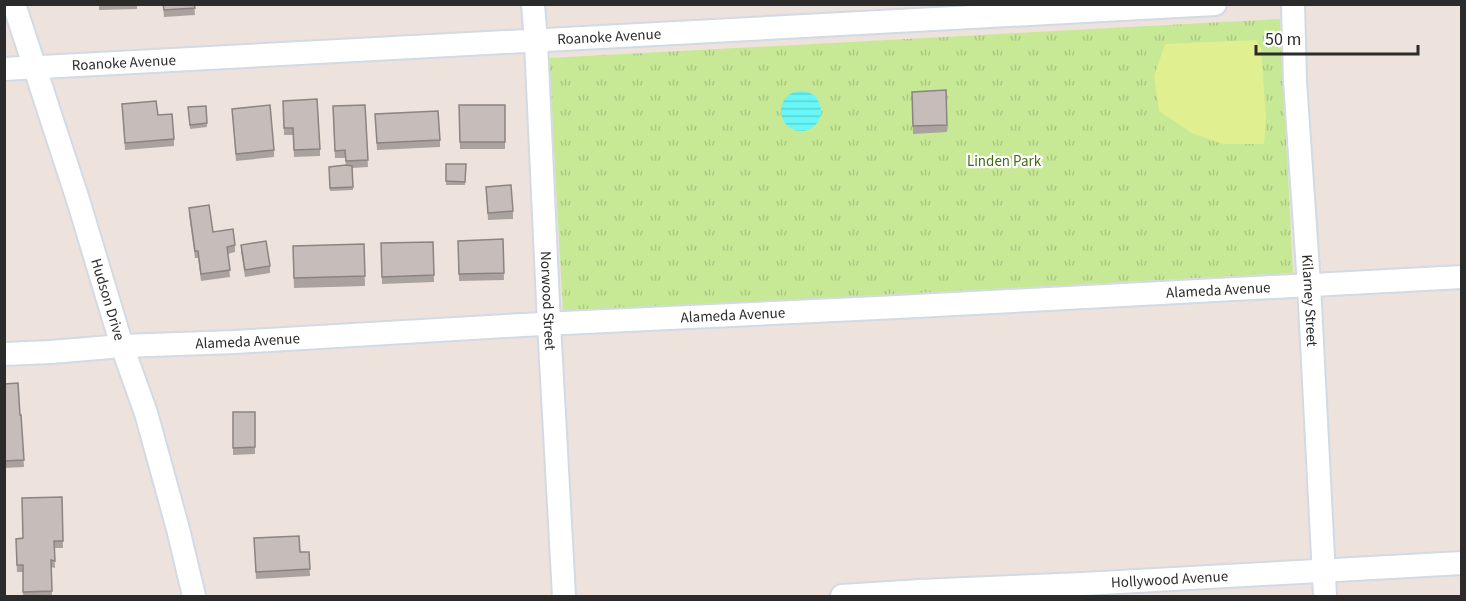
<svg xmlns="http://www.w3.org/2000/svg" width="1466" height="601" font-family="'Source Sans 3',sans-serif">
<defs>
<pattern id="grass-tufts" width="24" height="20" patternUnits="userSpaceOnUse" patternTransform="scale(1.5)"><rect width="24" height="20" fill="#c7e895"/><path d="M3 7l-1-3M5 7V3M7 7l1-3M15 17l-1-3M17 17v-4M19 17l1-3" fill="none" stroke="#abc781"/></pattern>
<pattern id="water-rules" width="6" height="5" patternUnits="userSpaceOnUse" patternTransform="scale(1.5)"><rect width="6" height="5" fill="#69f6f6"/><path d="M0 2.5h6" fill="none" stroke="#5bd3d3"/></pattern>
</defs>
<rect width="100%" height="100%" fill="#eee2dc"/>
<path fill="url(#grass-tufts)" d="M1280,19L1293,273L563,312L549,58Z"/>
<path fill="#e0f090" d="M1256,40L1261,48L1266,117L1264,144H1223L1192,133L1159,111L1154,76L1165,44Z"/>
<path fill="url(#water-rules)" d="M781 111a20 20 0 1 1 40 0a20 20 0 1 1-40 0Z"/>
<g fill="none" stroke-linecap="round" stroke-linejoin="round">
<defs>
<g id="minor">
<path id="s1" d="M14,4L79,203L122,346L146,413L178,529L194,596"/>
<path id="s2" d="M533,4L536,42L549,324L564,596"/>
<path id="s3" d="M1293,4L1295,81L1309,285L1325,596"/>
<path id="s4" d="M4,69L1215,4"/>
<path id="s5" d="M4,354L51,352L122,346L235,342L523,325L898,307L1462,277"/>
<path id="s6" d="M842,596L920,591L1083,584L1462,563"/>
</g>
</defs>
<use href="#minor" stroke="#d1dae5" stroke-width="26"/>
<use href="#minor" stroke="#fff" stroke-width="22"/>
</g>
<path fill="#aaa29f" d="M99,4H137V9L99,10Z
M163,4H194L195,15L164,17Z
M946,90L947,132L913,134L912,92Z
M283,101L320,149V156L294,157L293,135H284Z
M122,104L158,115L174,139V146L125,150Z
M365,105L368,167L352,168L353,190L330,191L329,167L346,165L345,158H335L333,113Z
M459,105H505V149H460Z
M206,106L207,127L190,129L188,107Z
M232,109L274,150V157L236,161Z
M375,114L440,140V147L377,150Z
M446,164H466L465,185H446Z
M486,187L513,211V219L488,220Z
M189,208L213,232L235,245V252L228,254L230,277L201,281L198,258H195L189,215Z
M503,239L504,280L459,281L458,241Z
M433,242L434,282L382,284L381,243Z
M364,244L365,286L294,288L293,246Z
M241,245L270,266V273L245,277L241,252Z
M4,384L20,415H21L24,467L4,468Z
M233,412H255V454L233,455Z
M62,497L63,548H54L55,568L51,567L52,597H23V572H17L16,546Z
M254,538L300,552H309L310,576L256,579Z"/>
<path fill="#c6bcb9" stroke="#8b8482" stroke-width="1.5" d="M163,4H194L195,8L164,10Z
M946,90L947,125L913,126L912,92Z
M317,99L320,149L294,150L293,128H284L283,101Z
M156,101L158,115L172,114L174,139L125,143L122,104Z
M270,105L274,150L236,154L232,109Z
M365,105L368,160L346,161L345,150L335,151L333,106Z
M459,105H505V142H460Z
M206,106L207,123L190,125L188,107Z
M438,111L440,140L377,143L375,114Z
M446,164H466L465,182L446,181Z
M346,165L352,166L353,187L330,188L329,167Z
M511,185L513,211L488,213L486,187Z
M209,205L213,232L233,229L235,245L227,247L230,270L201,274L198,251H195L189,208Z
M503,239L504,273L459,274L458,241Z
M266,241L270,266L245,270L241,245Z
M433,242L434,275L382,277L381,243Z
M364,244L365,276L294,278L293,246Z
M18,383L20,415H21L24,460L4,461V384Z
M233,412H255V447L233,448Z
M62,497L63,541H54L55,561L51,560L52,591L23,592V565H17L16,539L23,538L22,498Z
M299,536L300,552H309L310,569L256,572L254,538Z"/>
<g text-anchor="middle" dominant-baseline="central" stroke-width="4.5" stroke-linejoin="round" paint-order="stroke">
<g font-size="15" fill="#2b2b2b" stroke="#fff">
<text stroke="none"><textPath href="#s4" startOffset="606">Roanoke Avenue</textPath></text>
<text stroke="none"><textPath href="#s4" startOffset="120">Roanoke Avenue</textPath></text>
<text stroke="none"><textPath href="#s5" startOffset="1216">Alameda Avenue</textPath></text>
<text stroke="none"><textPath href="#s1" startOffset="310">Hudson Drive</textPath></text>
<text stroke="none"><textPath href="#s3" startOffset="297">Kilarney Street</textPath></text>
<text stroke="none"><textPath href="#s2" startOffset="297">Norwood Street</textPath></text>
<text stroke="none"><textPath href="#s5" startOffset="730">Alameda Avenue</textPath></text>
<text stroke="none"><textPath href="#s5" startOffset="244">Alameda Avenue</textPath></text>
<text stroke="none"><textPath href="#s6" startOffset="328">Hollywood Avenue</textPath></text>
</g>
<g font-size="15" fill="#3f6d16" stroke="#fff">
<text x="1004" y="161">Linden Park</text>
</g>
</g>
<rect width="1466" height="601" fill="none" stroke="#2b2b2b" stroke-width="12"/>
<path d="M1256 45v9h162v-9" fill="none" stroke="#2b2b2b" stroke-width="3"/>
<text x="1265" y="45" font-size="18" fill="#2b2b2b" stroke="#ffffff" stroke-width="4.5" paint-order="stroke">50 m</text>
</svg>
